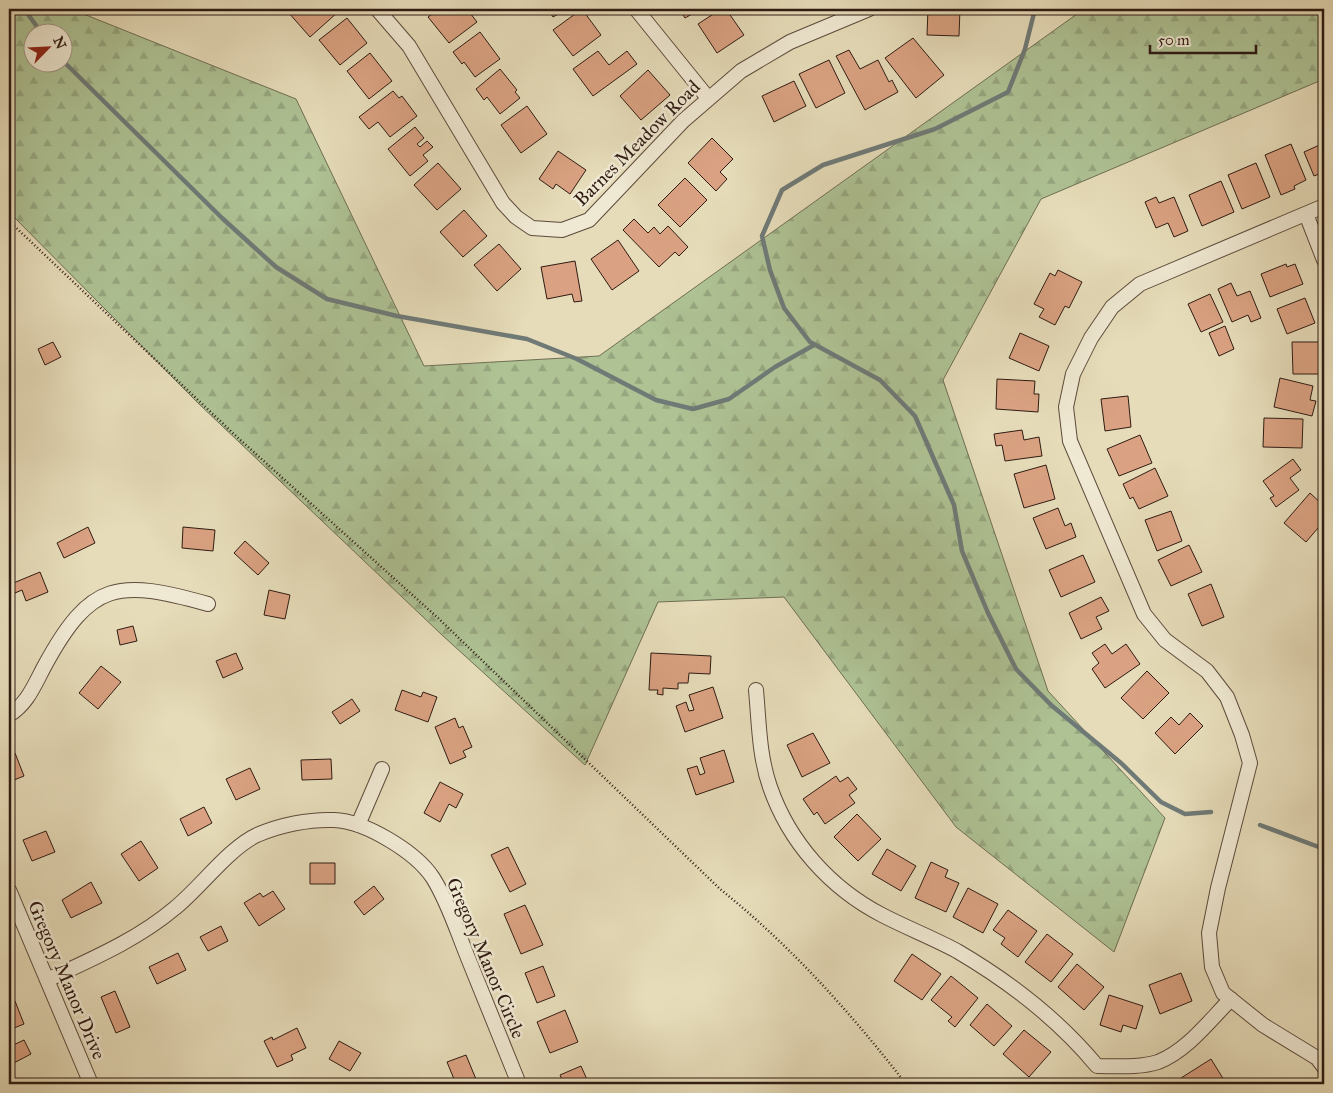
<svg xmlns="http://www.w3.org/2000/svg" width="1333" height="1093" font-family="'IM FELL Great Primer',serif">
<defs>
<pattern id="forest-firs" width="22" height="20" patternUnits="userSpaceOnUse" patternTransform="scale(1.25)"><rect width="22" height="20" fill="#aec294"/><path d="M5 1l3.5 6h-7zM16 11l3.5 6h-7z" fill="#96a67f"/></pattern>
</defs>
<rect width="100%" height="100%" fill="#e6dcb9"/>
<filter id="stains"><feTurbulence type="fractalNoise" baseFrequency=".004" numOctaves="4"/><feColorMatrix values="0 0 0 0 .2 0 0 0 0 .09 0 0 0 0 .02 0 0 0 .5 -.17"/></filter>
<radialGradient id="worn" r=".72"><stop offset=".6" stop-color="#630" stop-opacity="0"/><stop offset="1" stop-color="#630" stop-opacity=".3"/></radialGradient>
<path fill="url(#forest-firs)" stroke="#6e6e54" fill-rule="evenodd" d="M9,9H71L296,99L424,366L599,356L1084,9H1324V79L1041,199L943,380L1048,691L1165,818L1114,952L956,827L784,597L658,602L585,765L442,635L199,404L9,212ZM32,32H62V62H32Z"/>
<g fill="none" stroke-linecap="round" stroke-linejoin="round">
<path stroke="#6f7a77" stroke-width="4.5" d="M24,9L41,32
M1035,9L1025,49L1008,92L935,129L823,165L782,190L762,236L770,270L784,308L810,342L880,380L915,416L954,505L962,551L988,613L1016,669L1051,705L1121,763L1161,802L1185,814L1211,812
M62,60L222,218L276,267L327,299L397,316L527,339L577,359L656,400L693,409L729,399L775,367L814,345
M1260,825L1324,849"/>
</g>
<path fill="#daa282" stroke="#2f1b13" d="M292,9H335L338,12L310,37L288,12Z
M439,9H467L477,22L449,43L428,17Z
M544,9H567L553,17L549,11L546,13Z
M582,9L601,35L573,56L553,30Z
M679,9H701L685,18Z
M721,9H726L744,35L717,53L698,24Z
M928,9H960L959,36L927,35Z
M347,18L367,43L340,65L319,40Z
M480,32L500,59L475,77L464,62L462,64L453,52Z
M913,38L944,75L916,98L885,58Z
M849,50L860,69L878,60L889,82L892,80L898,92L865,110L836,56Z
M598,51L609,65L627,51L637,64L593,96L573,69Z
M370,53L392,81L369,99L347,71Z
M829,60L845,93L816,108L799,74Z
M500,69L517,90L515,92L520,98L500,114L487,97L484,100L476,89Z
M648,70L670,95L641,120L620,96Z
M794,81L806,106L774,122L762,96Z
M393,91L399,98L402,96L417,116L390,137L378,122L369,129L359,117Z
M527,106L547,134L521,153L501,125Z
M415,127L424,138L417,144L420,147L427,141L433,147L423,155L428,161L410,176L388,149Z
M712,138L733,159L720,172L727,179L716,191L688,163Z
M1324,143V172L1314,176L1304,152Z
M1291,144L1306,180L1294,186L1295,189L1281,195L1265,155Z
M558,151L586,170L570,194L556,184L553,189L539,179Z
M438,163L461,189L437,210L414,185Z
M1256,163L1270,197L1242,209L1228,175Z
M685,178L707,200L680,227L658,205Z
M1221,181L1234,212L1202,226L1189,195Z
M1156,197L1159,203L1174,197L1188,231L1174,237L1168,223L1156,228L1145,202Z
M464,210L487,236L463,257L440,232Z
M634,219L648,233L654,227L660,234L668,226L688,247L679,256L675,252L659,267L623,230Z
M618,240L639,271L612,290L591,259Z
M499,244L521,269L497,291L474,265Z
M575,261L582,301L574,302L572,294L547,299L541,267Z
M1286,264L1287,267L1295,264L1303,284L1270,297L1261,274Z
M1058,270L1082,282L1069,308L1065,306L1055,325L1039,317L1044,309L1034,304L1050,273L1055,276Z
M1231,283L1237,296L1250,291L1261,318L1251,322L1248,315L1232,322L1218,289Z
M1210,294L1223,322L1201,332L1188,304Z
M1305,298L1315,323L1287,334L1277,309Z
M1225,326L1234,349L1219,356L1209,333Z
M1020,333L1049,346L1039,371L1009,358Z
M53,342L61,357L45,365L38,349Z
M1292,342H1320V374H1293Z
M1280,378L1313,386L1310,400L1316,401L1312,416L1274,407Z
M997,379L1035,381L1034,394H1039L1038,412L996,409Z
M1128,396L1131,427L1105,431L1101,399Z
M1264,418L1303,419L1302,448L1263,447Z
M1022,430L1024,440L1039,437L1042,456L1005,461L1002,445L996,446L994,434Z
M1140,435L1152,463L1119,476L1107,449Z
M1293,459L1301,470L1290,478L1299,490L1276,507L1270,498L1274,496L1263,481Z
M1046,465L1055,499L1024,508L1014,474Z
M1155,468L1168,496L1139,509L1133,497L1130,499L1123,484Z
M1310,493L1324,506V521L1306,542L1284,523Z
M1058,508L1065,526L1071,523L1076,537L1046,549L1033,518Z
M1171,511L1182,541L1157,551L1145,520Z
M88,527L95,543L64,558L57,543Z
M183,527L215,530L213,551L182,548Z
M245,541L269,563L258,575L234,553Z
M1189,545L1202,572L1171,586L1158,560Z
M1083,555L1095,582L1061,597L1049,570Z
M40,572L48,592L26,601L22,590L15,593L11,584Z
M1211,584L1224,617L1202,626L1188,594Z
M269,590L290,595L285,619L264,615Z
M1101,597L1109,611L1096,617L1102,629L1081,639L1069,613Z
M133,626L137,641L120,645L117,630Z
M1105,644L1112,654L1126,644L1140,664L1105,688L1092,669L1099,663L1092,653Z
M236,653L243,669L223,678L216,661Z
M651,653L711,656L710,674L689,673L688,683H678V689L663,688V695L657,694L658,690H649Z
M101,666L121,682L98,709L79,693Z
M1147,671L1169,693L1143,719L1121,698Z
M713,687L723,718L685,732L676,706L686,702L689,711L694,710L689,695Z
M402,690L421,697L423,692L437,697L428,722L395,710Z
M352,699L360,711L340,724L332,712Z
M1190,713L1203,726L1175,754L1155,733L1171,717L1179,725Z
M455,718L459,728L463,726L472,747L463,751L466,757L450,764L435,727Z
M813,733L830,763L802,777L787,745Z
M724,750L734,782L696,795L687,769L697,766L700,775L705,773L700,758Z
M15,753L24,776L9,782V756Z
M331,759L332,779L302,780L301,760Z
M250,768L260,789L236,800L226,779Z
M836,776L840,782L848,777L857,789L849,795L855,803L825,824L817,812L814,815L803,799Z
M440,782L463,794L456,808L449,804L440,822L424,813Z
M204,807L212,823L188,836L180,819Z
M857,814L881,839L858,861L834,837Z
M46,831L55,852L32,861L23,840Z
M141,841L158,868L139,881L121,854Z
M508,847L526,884L510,892L491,855Z
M887,849L916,866L901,891L872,874Z
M931,862L948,870L945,877L959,883L946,912L915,898Z
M310,863H335V884H310Z
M91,882L102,903L71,918L62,900Z
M374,886L384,899L364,915L354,902Z
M968,888L998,904L983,933L953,917Z
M273,891L285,909L259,926L244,903L260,893L263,897Z
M525,905L543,945L521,954L504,914Z
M1008,910L1037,931L1018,957L1001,944L1005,938L993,930Z
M221,926L228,941L208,951L200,937Z
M1047,934L1073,954L1051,982L1025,962Z
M178,953L186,970L157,984L149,967Z
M912,954L941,974L922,1000L894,981Z
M1077,964L1104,987L1084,1010L1058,987Z
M543,966L555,996L537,1003L525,973Z
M1181,973L1192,1001L1160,1014L1149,985Z
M951,976L978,998L955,1027L948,1021L952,1017L931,1000Z
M115,991L130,1027L116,1033L101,997Z
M1109,995L1143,1006L1136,1029L1123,1025L1121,1032L1100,1025Z
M15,1001L24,1024L9,1030V1004Z
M987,1004L1012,1026L994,1046L970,1025Z
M565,1010L578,1042L550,1053L537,1022Z
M297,1028L306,1048L291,1055L293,1060L277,1067L264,1041L272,1037L273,1040Z
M1024,1030L1051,1052L1029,1077L1003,1054Z
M24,1040L31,1054L10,1065L9,1047Z
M339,1041L361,1053L350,1071L329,1059Z
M466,1055L478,1084H456L447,1062Z
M1211,1059L1224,1080L1217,1084H1185L1181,1078Z
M581,1066L589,1084H564L560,1075Z"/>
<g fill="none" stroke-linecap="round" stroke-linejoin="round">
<defs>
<path id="minor" d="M377,9L409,46L503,203L516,217L532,228L562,230L589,220L683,121L741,71L790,42L869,9
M636,9L708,98
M1324,206L1140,284L1112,307L1091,338L1073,374L1066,407L1070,441L1144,614L1165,640L1207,671L1227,697L1242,735L1250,763L1218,888L1209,933L1212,967L1223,993L1263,1025L1317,1058L1324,1067
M1306,214L1324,260
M756,690C759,722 759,756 770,787C789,842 830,888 882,915C907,928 933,938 957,951C1010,982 1058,1019 1097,1066C1116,1066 1140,1068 1158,1062C1187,1051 1210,1020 1231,999
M9,715C27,704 34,686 44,667C91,580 118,579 208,604
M358,825L382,769
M9,890L91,1084
M47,980C92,959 137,940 175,908C200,888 229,848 257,835C280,825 309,819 334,820C365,821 416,852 433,878C448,902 457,931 468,958C485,1000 502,1042 519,1084"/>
</defs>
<use href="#minor" stroke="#5d4b3c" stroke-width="16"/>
<path stroke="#2f1b13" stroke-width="2.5" stroke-dasharray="1 2.5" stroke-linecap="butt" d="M9,221L236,436L438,618L720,889C790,945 851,1013 906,1084"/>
<use href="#minor" stroke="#efe8d2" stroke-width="14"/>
</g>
<g text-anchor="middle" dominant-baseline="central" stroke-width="5" stroke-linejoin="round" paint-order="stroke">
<g font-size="19" fill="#2f1b13" stroke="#efe8d2">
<text transform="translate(637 143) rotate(-45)">Barnes Meadow Road</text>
<text transform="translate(486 958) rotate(67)">Gregory Manor Circle</text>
<text transform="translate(67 980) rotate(67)">Gregory Manor Drive</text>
</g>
</g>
<rect width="1333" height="1093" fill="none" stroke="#e6dcb9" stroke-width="30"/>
<rect x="10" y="10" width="1313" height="1073" fill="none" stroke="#2f1b13" stroke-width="2.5"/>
<rect x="15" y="15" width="1303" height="1063" fill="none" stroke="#2f1b13"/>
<g transform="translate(48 48) rotate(66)"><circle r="24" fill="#efe8d2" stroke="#a29686"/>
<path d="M0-4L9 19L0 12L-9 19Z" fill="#8f2418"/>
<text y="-8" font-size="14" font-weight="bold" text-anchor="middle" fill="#2f1b13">N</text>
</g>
<path d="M1150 45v8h106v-8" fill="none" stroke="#2f1b13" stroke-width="2.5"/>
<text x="1158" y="45" font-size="15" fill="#2f1b13" stroke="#efe8d2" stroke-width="4" paint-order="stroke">50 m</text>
<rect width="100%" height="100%" filter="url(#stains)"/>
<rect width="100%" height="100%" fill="url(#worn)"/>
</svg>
